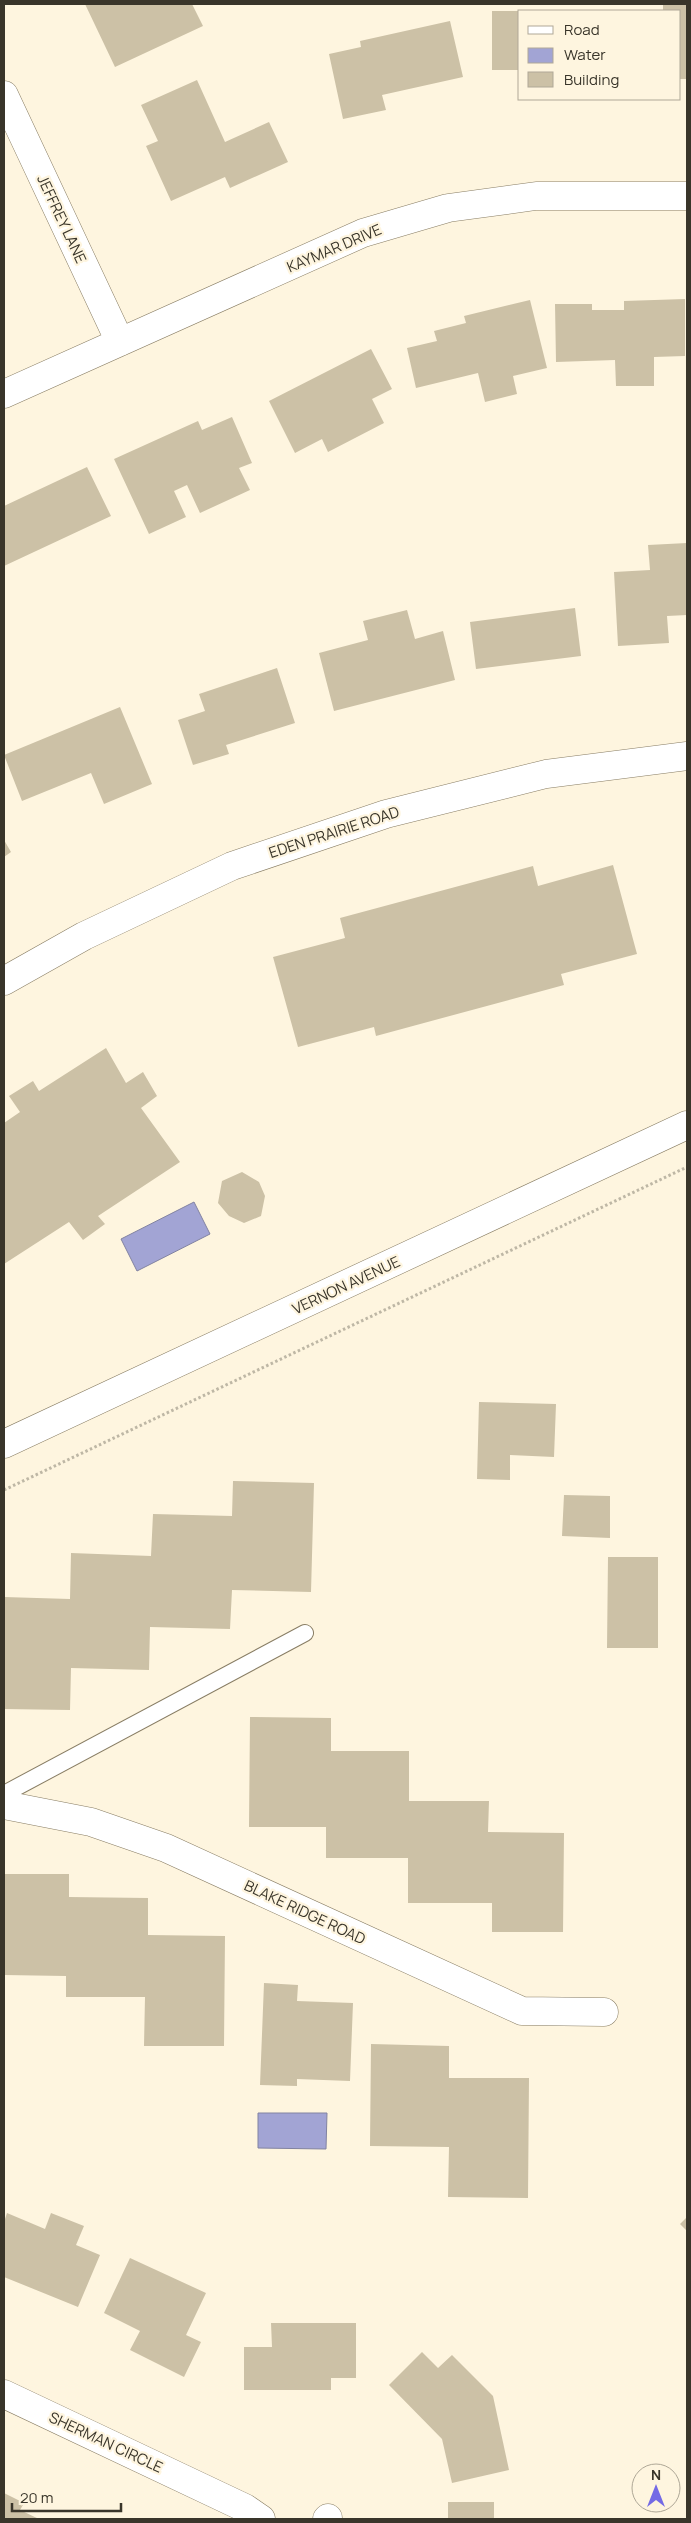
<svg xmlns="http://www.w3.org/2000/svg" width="691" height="2523" font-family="Manrope,sans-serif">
<rect width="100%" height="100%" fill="#fef5df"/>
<path fill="#a2a4d4" stroke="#8283a1" d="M194,1202L210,1234L137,1271L121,1239Z
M258,2113H327L326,2149L258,2148Z"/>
<path fill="#ccc1a6" d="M85,4H192L203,26L115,67Z
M663,4H687V79H680V11H663Z
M492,11H520V70H492Z
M450,21L463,77L382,95L386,110L343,119L329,54L361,47L360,41Z
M197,80L225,142L269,122L288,162L230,188L225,177L171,201L146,146L158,141L141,105Z
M685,299V356L654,357V386H616L615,360L556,362L555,304H592V310H624V301Z
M530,300L547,368L513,376L517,394L485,402L478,373L416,388L407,348L437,341L434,331L466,323L464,316Z
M371,349L392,389L372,399L384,423L328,452L322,439L295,453L269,401Z
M232,417L252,463L239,468L250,490L200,513L187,485L174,491L186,517L149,534L114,459L198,421L202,430Z
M87,467L111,516L4,566V506Z
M687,543V615L667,616L669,643L618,646L614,572L650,570L648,545Z
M575,608L581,656L476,669L470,622Z
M407,610L415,639L443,631L455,680L334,711L319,653L368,640L363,621Z
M277,668L295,723L226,745L229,754L193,765L178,720L205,711L199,694Z
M120,707L152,784L104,804L91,773L22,801L4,755Z
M4,840L11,852L4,857Z
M613,865L637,954L561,974L564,985L376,1036L374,1027L298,1047L273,957L345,938L340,918L533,866L538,886Z
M106,1048L126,1083L143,1072L157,1096L141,1108L180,1162L98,1216L105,1224L83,1240L69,1222L4,1264V1123L20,1112L9,1096L33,1081L39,1091Z
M242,1172L259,1182L265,1196L261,1216L244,1223L229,1216L218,1203L222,1181Z
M479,1402L556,1404L554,1457L510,1455V1480L477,1479Z
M233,1481L314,1483L311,1592L232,1590L230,1629L150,1627L149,1670L71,1668L70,1710L4,1709V1597L70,1599L71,1553L151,1556L153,1514L232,1516Z
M564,1495L610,1496V1538L562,1536Z
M608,1557H658V1648H607Z
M250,1717L331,1718V1751H409V1801H489L488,1832L564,1833L563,1932H492V1903H408V1858H326V1827H249Z
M4,1874H69V1897L148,1898V1935L225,1936L224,2046H144L145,1997H66V1976L4,1975Z
M264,1983L298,1985L297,2001L353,2003L350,2081L297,2079V2086L260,2085Z
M371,2044L449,2046V2078H529L528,2198L448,2197L449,2147L370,2146Z
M7,2213L45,2229L51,2213L84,2226L76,2245L100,2255L78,2307L4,2277V2222Z
M687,2217V2231L680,2224Z
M130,2258L206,2293L186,2335L201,2342L184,2377L130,2350L140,2331L104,2313Z
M271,2323H356V2378H331V2390H244V2347H272Z
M422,2352L438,2368L452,2355L493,2396L509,2470L452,2483L442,2439L389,2385Z
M4,2493L24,2503L20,2510L39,2519H4Z
M448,2502H494V2519H448Z"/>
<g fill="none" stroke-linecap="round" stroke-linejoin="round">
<defs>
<path id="service" d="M4,1794L305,1633"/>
<path id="minor" d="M4,95L120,342
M4,394L363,233L448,208L536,196H687
M4,981L84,936L232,866L386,814L546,774L687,756
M4,1805L91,1822L166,1848L522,2011L604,2012
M4,2394L245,2508L261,2519
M327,2519L328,2518"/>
<path id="secondary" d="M4,1444L687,1125"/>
</defs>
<use href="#service" stroke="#887d64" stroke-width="18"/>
<use href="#minor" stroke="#887d64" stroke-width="29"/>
<use href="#secondary" stroke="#887d64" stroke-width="29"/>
<path stroke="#beb7a5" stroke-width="3" stroke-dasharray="2.5 2.5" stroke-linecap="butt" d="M4,1490L687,1167"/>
<use href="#service" stroke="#fff" stroke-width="16"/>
<use href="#minor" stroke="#fff" stroke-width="28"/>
<use href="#secondary" stroke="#fff" stroke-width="28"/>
</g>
<g text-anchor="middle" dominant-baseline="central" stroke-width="4.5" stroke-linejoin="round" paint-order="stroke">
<g font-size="15" fill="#39352a" stroke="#fef5df">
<text transform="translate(62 219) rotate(65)">JEFFREY LANE</text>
<text transform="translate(334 248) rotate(-23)">KAYMAR DRIVE</text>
<text transform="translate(334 832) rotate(-18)">EDEN PRAIRIE ROAD</text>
<text transform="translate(346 1285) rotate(-25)">VERNON AVENUE</text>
<text transform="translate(305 1912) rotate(25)">BLAKE RIDGE ROAD</text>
<text transform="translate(106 2442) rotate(25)">SHERMAN CIRCLE</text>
</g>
</g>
<rect width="691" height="2523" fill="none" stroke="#39352a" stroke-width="10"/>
<rect x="518" y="10" width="162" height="90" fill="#fef5df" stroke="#afa897"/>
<rect x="528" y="26" width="25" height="8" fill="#ffffff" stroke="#afa897"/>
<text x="564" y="35" font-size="15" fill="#39352a">Road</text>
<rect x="528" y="48" width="25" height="15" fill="#a2a4d4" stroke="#afa897"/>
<text x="564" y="60" font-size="15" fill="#39352a">Water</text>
<rect x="528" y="72" width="25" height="15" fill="#ccc1a6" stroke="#afa897"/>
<text x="564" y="85" font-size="15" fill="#39352a">Building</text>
<g transform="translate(656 2488)"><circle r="24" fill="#fef5df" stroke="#afa897"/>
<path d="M0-4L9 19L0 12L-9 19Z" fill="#746ae5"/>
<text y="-8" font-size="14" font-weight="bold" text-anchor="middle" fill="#39352a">N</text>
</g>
<path d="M12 2503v8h109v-8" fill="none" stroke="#39352a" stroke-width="2.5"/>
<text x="20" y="2503" font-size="15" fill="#39352a" stroke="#fef5df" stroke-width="4" paint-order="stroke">20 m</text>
</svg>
